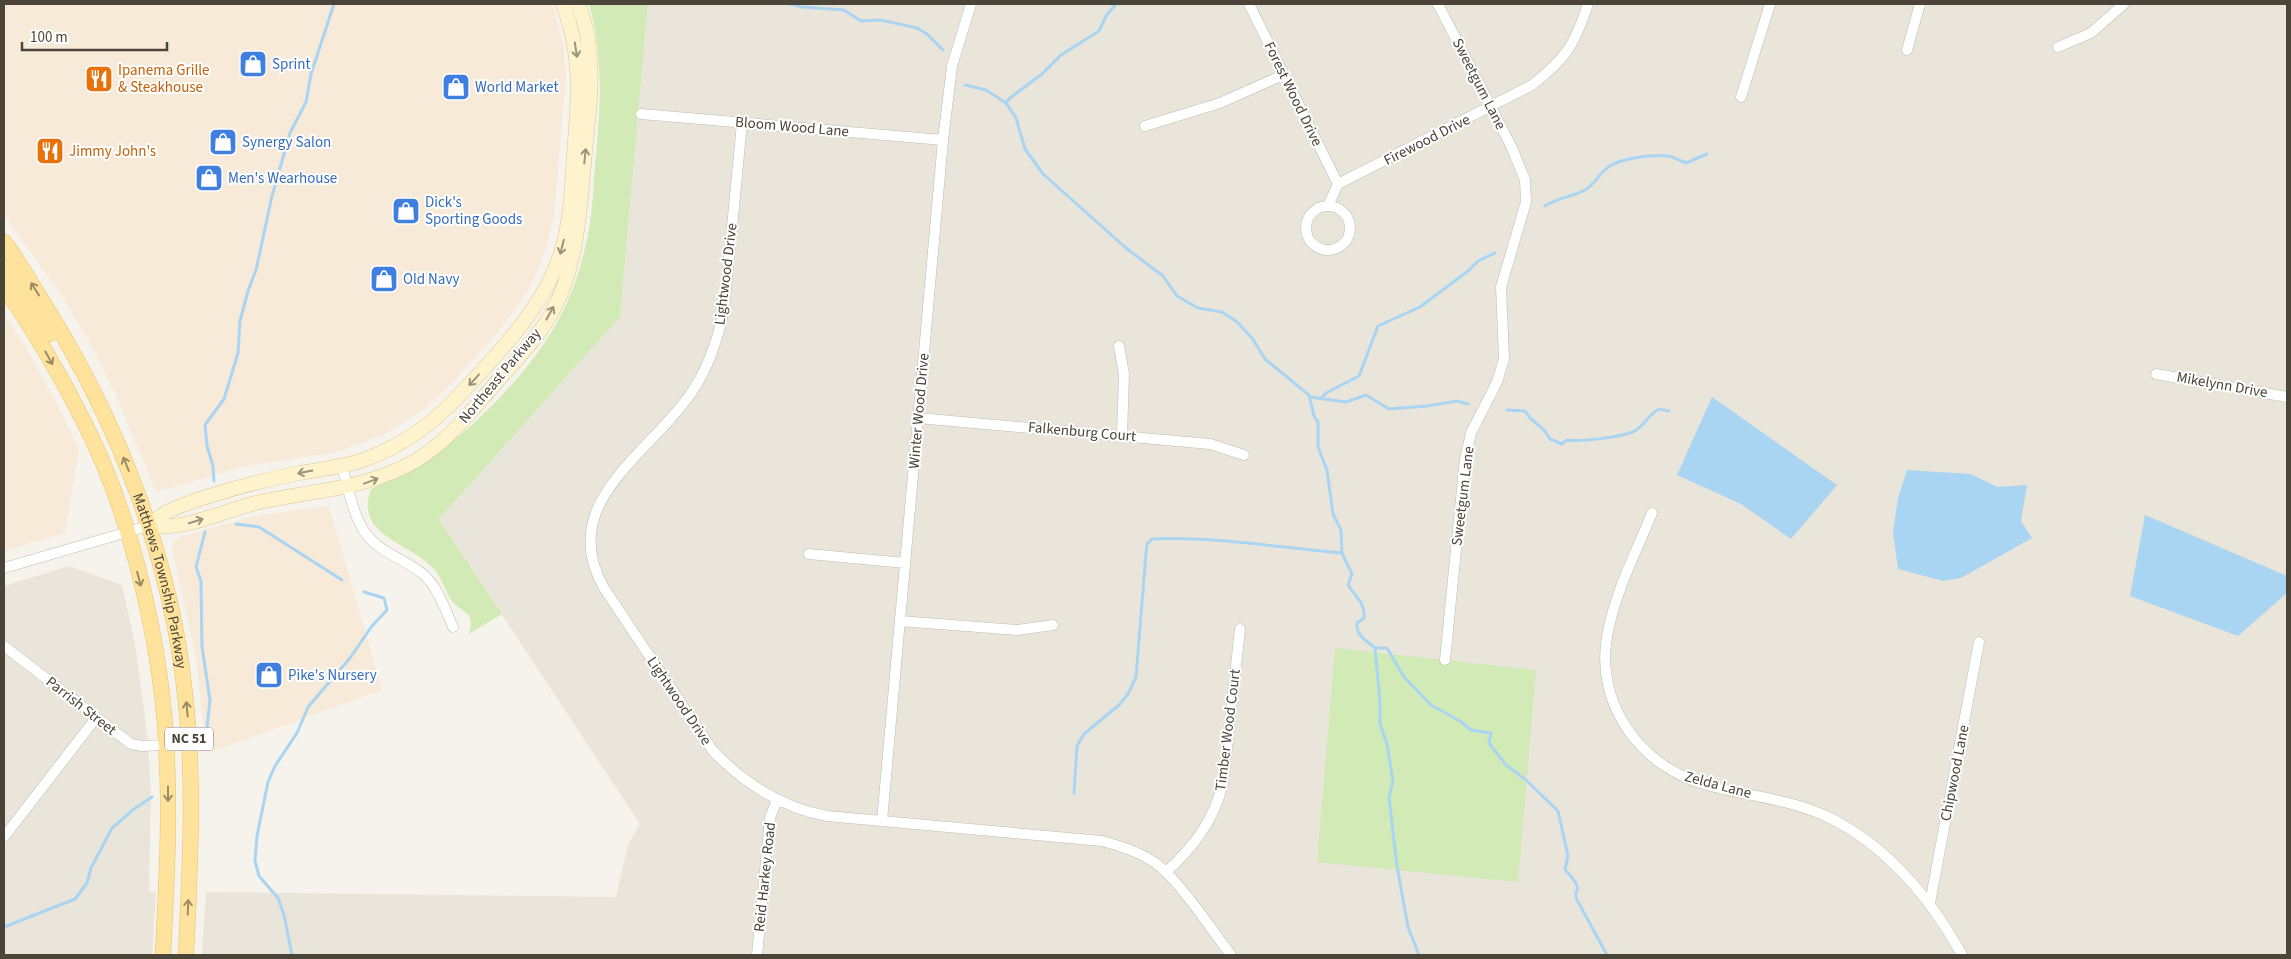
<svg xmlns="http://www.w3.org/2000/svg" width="2291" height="959" font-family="'Source Sans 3',sans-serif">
<rect width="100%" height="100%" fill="#f6f3ec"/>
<path fill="#eae5da" d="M648,4H2287V955H202L206,892L616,897L628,845L640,824L439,519L620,317Z
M69,566L122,585L135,644L147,733L151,793L149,891L156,892L152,955H4V586Z"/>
<path fill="#f7ead8" d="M4,4H552L563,44L566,74L554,218L541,263L527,292L499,331L448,387L424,409L383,435L338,452L246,466L156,492L115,393L88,340L57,289L4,215Z
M4,314L24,344L53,396L79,449L65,533L4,551Z
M329,506L382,690L206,754L196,657L172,549L174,541L180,537L255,516Z"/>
<path fill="#d2eab5" d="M589,4H648L620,317L439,519L502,614L469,634C476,610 463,615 452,601C445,591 442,577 433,568C408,542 354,535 371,489C384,483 399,478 412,470C463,440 526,377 555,326C569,302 579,275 585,248C593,218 593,185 596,154C601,103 603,54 589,4Z
M1335,648L1536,670L1518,882L1317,862Z"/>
<path fill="#a9d4f2" d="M1712,397L1837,485L1791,539L1741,504L1677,475Z
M1907,470L1971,474L1997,487L2027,485L2021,521L2032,538L1961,578L1943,581L1898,569L1893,532L1898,498Z
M2145,515L2287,576V593L2238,636L2130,596Z"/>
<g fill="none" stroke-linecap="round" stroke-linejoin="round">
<path stroke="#a9d4f2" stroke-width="3" d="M790,4L802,7L844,10L861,21L881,20L917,28L927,34L943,50
M965,85L986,90L1006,103L1016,118L1025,149L1043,174L1126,248L1163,276L1177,296L1198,308L1222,312L1236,321L1252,338L1265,359L1309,395L1314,416L1318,422V447L1327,470L1333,514L1341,530L1342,553L1352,574L1348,585C1355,596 1366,604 1364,618L1357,623C1356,636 1366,640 1375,648L1380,701V724L1387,744L1393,781L1389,798L1397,866L1408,927L1419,955
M1006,103L1010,98L1042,74L1061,55L1099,31L1106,16L1116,4
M1545,206C1559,197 1572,197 1585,190C1595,184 1600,172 1610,166C1622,158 1654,154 1668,156C1674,157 1680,161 1686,163L1707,154
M1310,397L1346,402L1366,395L1389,409L1427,406L1457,401L1468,404
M1321,398L1326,393L1359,376L1378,326L1420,307L1468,271L1478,261L1495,253
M1507,410L1525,411L1530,418L1544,430L1550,439L1562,444L1567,440C1578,442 1627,437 1636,430C1646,424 1648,415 1659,409L1669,411
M214,481L213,466L207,446L205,425L224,399L238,353L240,321L248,291L256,270L272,196L290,133L306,102L311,74L334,4
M236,524L259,527L342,580
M205,532L196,567L201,581L202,647L210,700L207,728
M1375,648H1387L1404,677L1431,705L1460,721L1471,730L1491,733L1489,743L1506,765L1527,781L1558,811L1568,856L1565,869L1576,883L1578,889L1576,891V898L1607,955
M1074,793L1077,746L1084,734L1119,705L1128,694L1136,677L1146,553L1147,544L1152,539C1215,536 1279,548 1342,553
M4,927L75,899L87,883L91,868L112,828L134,809L152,797
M292,955L284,915L278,898L259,876L255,861L257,836L268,782L275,766L297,733L308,707L350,658L372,626L387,610L384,598L364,592"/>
<defs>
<path id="street" d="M1249,4L1338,184
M1438,4L1512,148L1525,180L1526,202L1501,287L1504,359L1497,382L1471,433L1465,459L1445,660
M2058,47L2091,33L2124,4
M1907,50L1920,4
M1741,97L1770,4
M641,114L943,140
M742,123L724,310C717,342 707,373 686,400C643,458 557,506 604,588L713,751C745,784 782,808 827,816L1102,841C1124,847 1150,855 1167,873C1191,897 1210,928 1231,955
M1145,126L1220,103L1283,75
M1338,184L1532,85C1566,59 1575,44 1588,4
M1328,206L1338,184
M1306 228a22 22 0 1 1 44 0a22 22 0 1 1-44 0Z
M1119,346L1124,374L1122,436
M2156,374L2287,397
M918,418L1210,444L1244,455
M342,466C348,487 353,516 366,534C379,552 406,560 423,574C438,587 445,609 453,627
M1652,513C1636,553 1614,594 1607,637C1595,705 1642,768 1707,785C1750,797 1794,799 1834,820C1891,850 1932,901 1962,955
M809,554L905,563
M4,568L148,526
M900,621L1017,630L1053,625
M4,646L131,744L142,746L166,745
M882,821L943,140L952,66L971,4
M4,837L96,718
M1166,872C1194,847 1214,820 1223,783L1240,629
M1930,903L1979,642
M757,955L770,818L777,800"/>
<path id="secondary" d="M148,526C187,531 223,510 260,502C315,490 368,489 417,460C446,442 467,416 489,391C509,367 534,343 550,316C580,264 580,200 586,142C591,95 596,48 578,4
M148,526C165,510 184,504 206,497C237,487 268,479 300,473C321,469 342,467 361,461C420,440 449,408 489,363C519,330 547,296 561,253C572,218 572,178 575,141C579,91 581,52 563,4"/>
<g id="primary">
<path id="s1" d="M4,242C21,264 34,289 49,312C120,428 171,559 185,694C195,781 190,868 186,955"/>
<path d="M4,267L50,334"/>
<path d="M4,287C33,329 60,374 83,420C133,517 164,654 167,763C170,827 166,891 163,955"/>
</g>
</defs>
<use href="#street" stroke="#c2bbae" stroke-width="11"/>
<use href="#secondary" stroke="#d6c79b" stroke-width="15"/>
<use href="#primary" stroke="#e6c16a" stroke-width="16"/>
<use href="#street" stroke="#fff" stroke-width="10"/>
<use href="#secondary" stroke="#fff3cd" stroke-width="14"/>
<use href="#primary" stroke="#ffe39c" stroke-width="15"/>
</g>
<defs><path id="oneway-shaft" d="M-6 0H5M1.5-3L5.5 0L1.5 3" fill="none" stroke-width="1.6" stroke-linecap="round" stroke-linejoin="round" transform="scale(1.25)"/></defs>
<g stroke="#9c937c">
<use href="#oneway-shaft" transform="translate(576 50) rotate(81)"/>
<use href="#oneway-shaft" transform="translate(585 156) rotate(-84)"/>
<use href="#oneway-shaft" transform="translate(562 247) rotate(104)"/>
<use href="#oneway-shaft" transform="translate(550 313) rotate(-61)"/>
<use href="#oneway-shaft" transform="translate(474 380) rotate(132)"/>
<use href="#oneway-shaft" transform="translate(305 472) rotate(169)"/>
<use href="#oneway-shaft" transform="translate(371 481) rotate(-20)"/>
<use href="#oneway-shaft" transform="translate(196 521) rotate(-17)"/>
</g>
<g stroke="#9c8c66">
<use href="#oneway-shaft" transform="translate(35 289) rotate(-122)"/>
<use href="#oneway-shaft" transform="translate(49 358) rotate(61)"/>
<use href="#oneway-shaft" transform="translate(126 464) rotate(-112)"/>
<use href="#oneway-shaft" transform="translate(139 579) rotate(75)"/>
<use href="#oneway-shaft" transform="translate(187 709) rotate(-95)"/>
<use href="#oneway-shaft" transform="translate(168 794) rotate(90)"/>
<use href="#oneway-shaft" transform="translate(188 907) rotate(-88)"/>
</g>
<defs>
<symbol id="shop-square" viewBox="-11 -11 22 22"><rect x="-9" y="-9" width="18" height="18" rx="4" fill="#3f7fe0" stroke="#fff"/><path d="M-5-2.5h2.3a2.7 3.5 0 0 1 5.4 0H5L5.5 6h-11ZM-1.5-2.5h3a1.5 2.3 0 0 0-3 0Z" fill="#fff"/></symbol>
<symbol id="restaurant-square" viewBox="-11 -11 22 22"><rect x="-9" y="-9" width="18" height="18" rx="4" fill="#e8710a" stroke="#fff"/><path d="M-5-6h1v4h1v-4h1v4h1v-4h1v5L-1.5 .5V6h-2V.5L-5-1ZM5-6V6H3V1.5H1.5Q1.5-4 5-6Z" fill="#fff"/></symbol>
</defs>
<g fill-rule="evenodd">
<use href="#shop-square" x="237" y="48" width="32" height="32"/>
<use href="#restaurant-square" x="83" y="63" width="32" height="32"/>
<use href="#shop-square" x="440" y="71" width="32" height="32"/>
<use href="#shop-square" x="207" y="126" width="32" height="32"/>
<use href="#restaurant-square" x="34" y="135" width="32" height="32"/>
<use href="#shop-square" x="193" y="162" width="32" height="32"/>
<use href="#shop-square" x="390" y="195" width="32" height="32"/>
<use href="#shop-square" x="368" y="263" width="32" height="32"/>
<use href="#shop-square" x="253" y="659" width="32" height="32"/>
</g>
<g text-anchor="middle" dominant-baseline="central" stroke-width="4" stroke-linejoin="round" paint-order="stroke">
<rect fill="#fff" stroke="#817c74" stroke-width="1" x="165" y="727.5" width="48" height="23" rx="4"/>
<g font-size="14" font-weight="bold" fill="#4b4439">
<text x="189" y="739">NC 51</text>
</g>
<g font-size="15" fill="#366cbe" stroke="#fff" text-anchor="start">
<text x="272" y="64">Sprint</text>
<text x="475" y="87">World Market</text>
<text x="242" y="142">Synergy Salon</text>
<text x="228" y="178">Men's Wearhouse</text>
<text x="425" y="202">Dick's<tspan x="425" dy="17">Sporting Goods</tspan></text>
<text x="403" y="279">Old Navy</text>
<text x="288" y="675">Pike's Nursery</text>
</g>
<g font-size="15" fill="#c56008" stroke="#fff" text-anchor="start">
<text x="118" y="70">Ipanema Grille<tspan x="118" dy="17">&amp; Steakhouse</tspan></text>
<text x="69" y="151">Jimmy John's</text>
</g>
<g font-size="15" fill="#4b4439" stroke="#fff">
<text transform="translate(1479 84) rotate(63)">Sweetgum Lane</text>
<text transform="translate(1293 94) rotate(64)">Forest Wood Drive</text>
<text transform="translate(792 127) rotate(5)">Bloom Wood Lane</text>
<text transform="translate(1427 140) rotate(-27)">Firewood Drive</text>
<text transform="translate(726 274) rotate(-83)">Lightwood Drive</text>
<text transform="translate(500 376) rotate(-50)">Northeast Parkway</text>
<text transform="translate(2222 385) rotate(10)">Mikelynn Drive</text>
<text transform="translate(919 411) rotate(-85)">Winter Wood Drive</text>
<text transform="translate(1082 432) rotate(5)">Falkenburg Court</text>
<text transform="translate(1463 496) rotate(-83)">Sweetgum Lane</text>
<text stroke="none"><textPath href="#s1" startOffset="376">Matthews Township Parkway</textPath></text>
<text transform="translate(679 701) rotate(56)">Lightwood Drive</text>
<text transform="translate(81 706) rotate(38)">Parrish Street</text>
<text transform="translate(1228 730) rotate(-83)">Timber Wood Court</text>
<text transform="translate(1955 773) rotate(-79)">Chipwood Lane</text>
<text transform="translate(1718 785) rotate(15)">Zelda Lane</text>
<text transform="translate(765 877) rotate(-84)">Reid Harkey Road</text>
</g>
</g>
<rect width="2291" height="959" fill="none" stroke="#4b4439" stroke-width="10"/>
<path d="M22 42v8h145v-8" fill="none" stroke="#4b4439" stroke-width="2.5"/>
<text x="30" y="42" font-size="15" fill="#4b4439" stroke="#ffffff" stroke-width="4" paint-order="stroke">100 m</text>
</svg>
